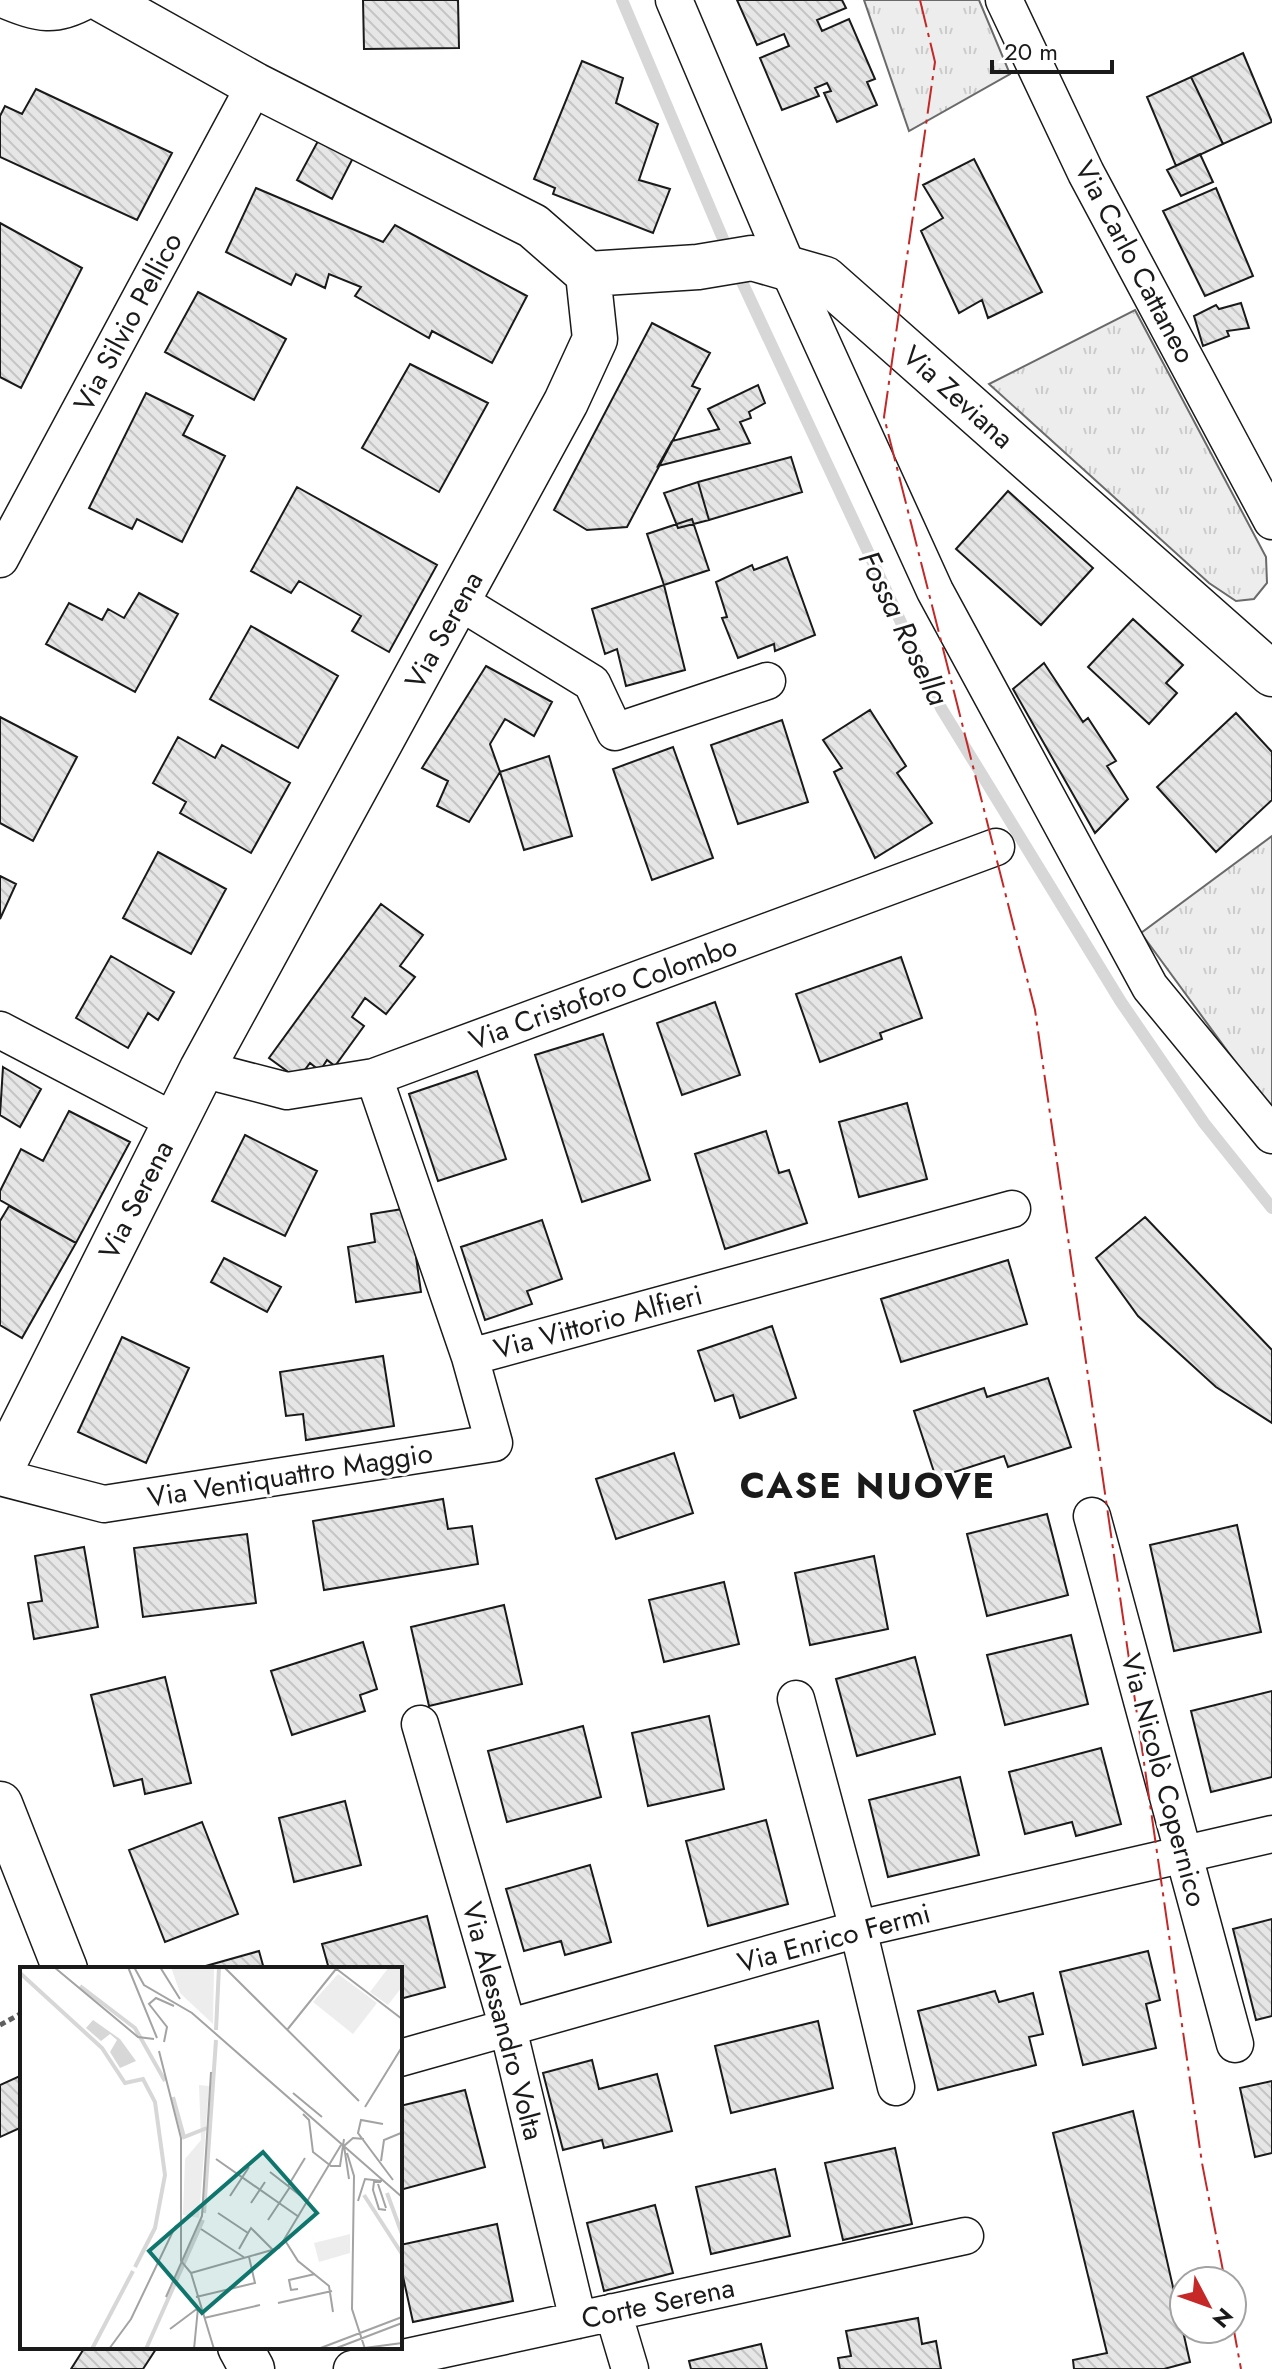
<svg xmlns="http://www.w3.org/2000/svg" width="1272" height="2369" font-family="Jost,sans-serif">
<defs>
<pattern id="grass-tufts" width="24" height="20" patternUnits="userSpaceOnUse" patternTransform="scale(2)"><rect width="24" height="20" fill="#ededed"/><path d="M3 7l-1-3M5 7V3M7 7l1-3M15 17l-1-3M17 17v-4M19 17l1-3" fill="none" stroke="#cbcbcb"/></pattern>
<pattern id="building-back-hatch" width="6" height="6" patternUnits="userSpaceOnUse" patternTransform="scale(2)"><rect width="6" height="6" fill="#e6e6e6"/><path d="M-1 5l2 2M0 0l6 6M5-1l2 2" fill="none" stroke="#c5c5c5"/></pattern>
</defs>
<rect width="100%" height="100%" fill="#fff"/>
<path fill="url(#grass-tufts)" stroke="#6a6a6a" stroke-width="2" d="M864,0H979L1010,74L909,131Z
M1135,310L1266,557L1267,583L1254,599L1236,601L1209,583L989,384Z
M1272,836V1112L1141,933Z"/>
<g fill="none" stroke-linecap="round" stroke-linejoin="round">
<path stroke="#d7d7d7" stroke-width="12" d="M622,0L729,253
M736,269L941,708L1121,1002L1204,1123L1272,1208"/>
</g>
<path fill="url(#building-back-hatch)" stroke="#1a1a1a" stroke-width="2" d="M363,0H458L459,48L364,49Z
M737,0H842L846,8L817,20L822,31L849,19L875,79L867,82L877,105L837,122L824,93L831,91L827,83L815,88L819,96L782,110L760,58L789,46L784,34L757,45Z
M1243,53L1272,122L1223,144L1191,77Z
M582,61L623,78L616,103L658,124L639,180L670,189L653,233L553,194L555,188L534,179Z
M1191,77L1223,144L1176,166L1147,97Z
M36,89L172,153L137,220L0,157V116L5,106L22,114Z
M318,141L353,158L332,199L297,180Z
M1200,154L1213,182L1181,196L1167,170Z
M974,159L1042,292L988,318L982,300L959,313L921,231L943,218L923,185Z
M256,188L383,242L395,225L527,296L492,363L432,331L429,338L355,296L361,287L329,274L325,288L296,274L291,285L226,252Z
M1216,188L1253,276L1205,296L1163,211Z
M0,223L82,268L21,388L0,377Z
M198,292L286,339L254,400L165,352Z
M1241,303L1249,328L1227,331L1229,336L1203,346L1194,316L1216,305L1219,309Z
M652,323L710,353L692,386L700,389L627,527L587,530L554,510Z
M410,364L488,403L439,492L362,448Z
M758,385L765,403L749,412L751,418L740,422L750,443L658,466L672,441L719,429L708,409Z
M146,393L193,416L183,435L225,456L182,542L137,519L132,529L89,508Z
M791,457L802,492L709,520L698,482Z
M698,482L709,520L678,528L664,493Z
M297,487L437,565L389,652L352,631L361,616L299,581L291,593L251,571Z
M1008,491L1093,568L1041,625L956,549Z
M692,519L709,570L664,585L647,534Z
M787,557L815,635L775,651L774,644L738,658L722,618L727,617L716,582L752,565L754,570Z
M664,585L685,670L626,686L617,649L605,654L592,609Z
M139,593L178,614L135,692L46,644L69,603L102,620L108,609L124,618Z
M1133,619L1183,665L1166,683L1177,693L1149,724L1088,667Z
M251,626L338,676L298,748L210,699Z
M1044,663L1083,722L1088,718L1116,761L1107,766L1128,799L1095,833L1013,689Z
M486,666L552,702L534,736L505,719L490,744L500,772L469,822L437,806L448,781L422,768Z
M870,710L906,766L897,773L932,823L875,858L834,772L842,768L823,740Z
M1236,713L1272,752V800L1216,852L1157,787Z
M0,717L77,757L33,841L0,823Z
M782,720L808,802L738,824L711,745Z
M178,737L215,758L222,745L290,783L251,853L180,813L186,802L153,783Z
M673,747L713,858L652,880L613,769Z
M549,756L572,836L524,850L500,772Z
M158,852L226,889L191,954L123,918Z
M0,876L16,884L0,919Z
M381,904L423,935L400,966L415,977L386,1014L365,998L352,1017L364,1026L335,1066L327,1060L320,1071L310,1063L298,1079L269,1058Z
M111,956L174,992L158,1020L148,1013L128,1048L76,1018Z
M901,957L922,1018L880,1033L882,1039L820,1062L796,994Z
M715,1002L740,1075L682,1095L657,1023Z
M603,1034L650,1180L582,1202L535,1055Z
M3,1067L41,1089L20,1127L0,1115Z
M477,1071L506,1159L438,1181L409,1094Z
M907,1103L927,1179L859,1197L839,1122Z
M69,1111L130,1142L76,1243L0,1200V1191L21,1149L43,1161Z
M766,1131L779,1173L789,1170L807,1223L725,1249L695,1154Z
M245,1135L317,1171L285,1236L212,1201Z
M9,1206L76,1243L22,1338L0,1325V1221Z
M409,1208L421,1292L356,1302L348,1247L375,1242L371,1214Z
M1145,1217L1272,1350V1423L1216,1387L1138,1316L1096,1258Z
M542,1220L562,1279L527,1291L532,1304L485,1320L461,1247Z
M224,1258L281,1287L267,1312L211,1282Z
M1008,1260L1027,1324L901,1362L881,1299Z
M772,1326L796,1398L740,1418L733,1395L715,1401L698,1351Z
M122,1337L189,1368L146,1463L78,1432Z
M383,1356L394,1426L306,1440L303,1414L286,1416L280,1372Z
M1048,1378L1071,1447L1008,1467L1004,1456L936,1478L914,1411L984,1388L987,1397Z
M674,1453L693,1513L616,1539L596,1479Z
M443,1499L448,1529L472,1526L478,1564L324,1590L313,1521Z
M1047,1514L1068,1595L987,1616L967,1534Z
M1237,1525L1261,1632L1174,1651L1150,1545Z
M247,1534L256,1603L143,1617L134,1548Z
M84,1547L98,1627L34,1639L28,1603L42,1601L35,1556Z
M874,1556L888,1629L810,1645L795,1573Z
M724,1582L739,1644L664,1662L649,1600Z
M504,1605L522,1684L429,1706L411,1627Z
M1071,1635L1088,1704L1005,1725L987,1655Z
M363,1642L377,1689L360,1695L365,1711L292,1735L271,1671Z
M915,1657L935,1734L857,1756L836,1679Z
M165,1677L191,1783L145,1794L142,1779L114,1786L91,1695Z
M1272,1691V1777L1211,1792L1191,1711Z
M709,1716L724,1789L648,1806L632,1733Z
M583,1726L601,1797L507,1822L488,1751Z
M1101,1748L1121,1824L1076,1836L1072,1822L1025,1834L1009,1772Z
M960,1777L979,1855L888,1877L869,1800Z
M345,1801L361,1865L294,1882L279,1818Z
M766,1820L788,1904L708,1926L686,1841Z
M202,1822L238,1914L165,1942L129,1850Z
M590,1865L611,1942L565,1955L561,1941L524,1951L506,1889Z
M427,1916L445,1987L400,1999V1969H329L322,1944Z
M1272,1919V2016L1256,2020L1233,1929Z
M259,1951L264,1969H195Z
M1148,1951L1160,2000L1146,2004L1156,2048L1083,2065L1060,1972Z
M995,1991L999,2002L1033,1993L1043,2034L1029,2037L1036,2065L938,2090L918,2011Z
M818,2021L833,2088L731,2113L715,2046Z
M592,2060L599,2089L657,2074L672,2131L604,2148L602,2140L563,2150L543,2073Z
M22,2075V2127L0,2137V2085Z
M1272,2081V2153L1255,2157L1240,2088Z
M465,2090L485,2167L400,2190V2106Z
M1133,2111L1190,2362L1164,2369H1074L1073,2360L1107,2353L1053,2133Z
M895,2148L912,2224L843,2240L825,2163Z
M775,2169L790,2236L711,2254L696,2187Z
M655,2205L673,2273L604,2291L587,2223Z
M497,2224L513,2301L413,2322L400,2263V2245Z
M918,2318L922,2344L936,2341L941,2369H840L838,2358L851,2356L846,2331Z
M761,2344L767,2369H691L689,2361Z
M85,2347H153L156,2349L143,2369H71Z"/>
<g fill="none" stroke-linecap="round" stroke-linejoin="round">
<defs>
<path id="street" d="M5,0C39,14 55,18 87,0
M674,0L787,266L935,591L1150,987L1272,1135
M1004,0L1086,173L1272,521
M0,559L255,85
M460,602L592,683L615,732L767,681
M0,1030L176,1122
M202,1069L287,1091L374,1077L996,847
M374,1077L470,1357L1012,1209
M0,1477L104,1504L494,1443L470,1357
M1092,1516L1235,2044
M796,1699L858,1929L896,2087
M420,1724L508,2028L578,2320
M400,2058L858,1929L1272,1834
M613,2312L630,2369
M352,2369L965,2236"/>
<path id="secondary" d="M588,274L698,267L752,258L825,279L1272,674
M0,1471L202,1069L566,402L595,339L588,274L533,226L255,85L103,0
M0,1804L65,1969
M240,2347L252,2369"/>
</defs>
<use href="#street" stroke="#1a1a1a" stroke-width="39"/>
<use href="#secondary" stroke="#1a1a1a" stroke-width="47"/>
<path stroke="#5f5f5f" stroke-width="5" stroke-dasharray="6 4" stroke-linecap="butt" d="M0,2025L22,2013"/>
<use href="#street" stroke="#fff" stroke-width="36"/>
<use href="#secondary" stroke="#fff" stroke-width="44"/>
<path stroke="#c62828" stroke-width="2" stroke-dasharray="28 6 4 6" stroke-linecap="butt" d="M920,0L935,62L884,417L1035,1010L1202,2163L1225,2281
M1232,2320L1241,2369"/>
</g>
<g text-anchor="middle" dominant-baseline="central" stroke-width="6" stroke-linejoin="round" paint-order="stroke">
<g font-size="28" fill="#1a1a1a" stroke="#fff">
<text transform="translate(1135 262) rotate(62)">Via Carlo Cattaneo</text>
<text transform="translate(128 322) rotate(-62)">Via Silvio Pellico</text>
<text transform="translate(958 397) rotate(42)">Via Zeviana</text>
<text transform="translate(444 630) rotate(-61)">Via Serena</text>
<text transform="translate(603 993) rotate(-20)">Via Cristoforo Colombo</text>
<text transform="translate(136 1200) rotate(-63)">Via Serena</text>
<text transform="translate(598 1322) rotate(-15)">Via Vittorio Alfieri</text>
<text transform="translate(290 1475) rotate(-9)">Via Ventiquattro Maggio</text>
<text transform="translate(1164 1780) rotate(75)">Via Nicolò Copernico</text>
<text transform="translate(834 1938) rotate(-15)">Via Enrico Fermi</text>
<text transform="translate(503 2021) rotate(75)">Via Alessandro Volta</text>
<text transform="translate(658 2303) rotate(-12)">Corte Serena</text>
</g>
<g font-size="30" font-style="italic" fill="#1a1a1a" stroke="#fff">
<text transform="translate(904 628) rotate(64)">Fossa Rosella</text>
</g>
<g font-size="36" font-weight="bold" letter-spacing="2" fill="#1a1a1a" stroke="#fff">
<text x="868" y="1485">CASE NUOVE</text>
</g>
</g>
<g transform="translate(20 1967)">
<rect width="382" height="382" fill="#fff"/>
<path d="M151,0H194L193,57L160,26ZM369,0H382V20L368,38L350,25ZM179,118L189,119L179,251L163,248L165,192L181,173ZM330,267V286L299,295L294,276Z" fill="#ededed"/>
<path d="M318,7L357,36L333,67L293,35Z" fill="#ededed"/>
<path d="M73,53L100,72L116,94L100,101L90,85L97,73L90,67L81,74L66,61Z" fill="#d7d7d7"/>
<path fill="none" stroke="#d7d7d7" stroke-width="4" d="M0,6L82,81L105,116L123,112L135,135L145,208L135,261L115,300M60,19L115,61L145,114M196,63L199,0M153,130L164,170L187,161M367,226L382,267M344,228L382,287M184,246L196,73M72,382L113,304M126,382L183,253"/>
<path fill="none" stroke="#a3a3a3" stroke-width="2" d="M34,0L118,70L134,72M108,0L137,71M114,0L124,18L172,46L382,230M140,0L160,32M204,0L339,134M314,0L382,52M267,63L316,2M144,75L147,60L129,37L136,31L154,39M139,84L161,171V294L171,306M273,126L302,150M345,140L382,80M283,147L289,153L293,185L311,199H320L324,172M363,157L341,153L338,166L373,213M327,186L334,209L332,342L345,382M196,192L279,250M361,194L364,173L381,166M250,205L286,233M329,212L324,179L333,171L344,172M361,215H354L353,223L359,242L366,243M358,217L366,241M268,219L285,191M210,229L229,200M338,234L345,212L362,214M231,236L245,215M198,246L228,266L219,282M248,253L270,220M181,262L225,291M228,266L231,261L254,284M266,275L278,294L309,319L313,345M171,306L259,281L321,178M171,306L194,382M278,322L271,323L269,313L295,307M146,330L182,249L191,105M176,330L235,316L229,290M258,336L312,324M184,351L240,338M150,362L178,341M89,382L111,352L155,260L161,256M174,382L178,341M298,382L382,350M314,382L382,356M337,382L382,376"/>
<path fill="#0f766e" fill-opacity="0.15" stroke="#0f766e" stroke-width="4" d="M243,185L297,246L182,346L129,284Z"/>
<rect width="382" height="382" fill="none" stroke="#1a1a1a" stroke-width="4"/>
</g>
<g transform="translate(1208 2305) rotate(131)"><circle r="38" fill="#ffffff" stroke="#a3a3a3" stroke-width="2"/>
<path d="M0-6L14 30L0 20L-14 30Z" fill="#c62828"/>
<text y="-12" font-size="22" font-weight="bold" text-anchor="middle" fill="#1a1a1a">N</text>
</g>
<path d="M992 60v12h120v-12" fill="none" stroke="#1a1a1a" stroke-width="4"/>
<text x="1004" y="60" font-size="24" fill="#1a1a1a" stroke="#ffffff" stroke-width="6" paint-order="stroke">20 m</text>
</svg>
